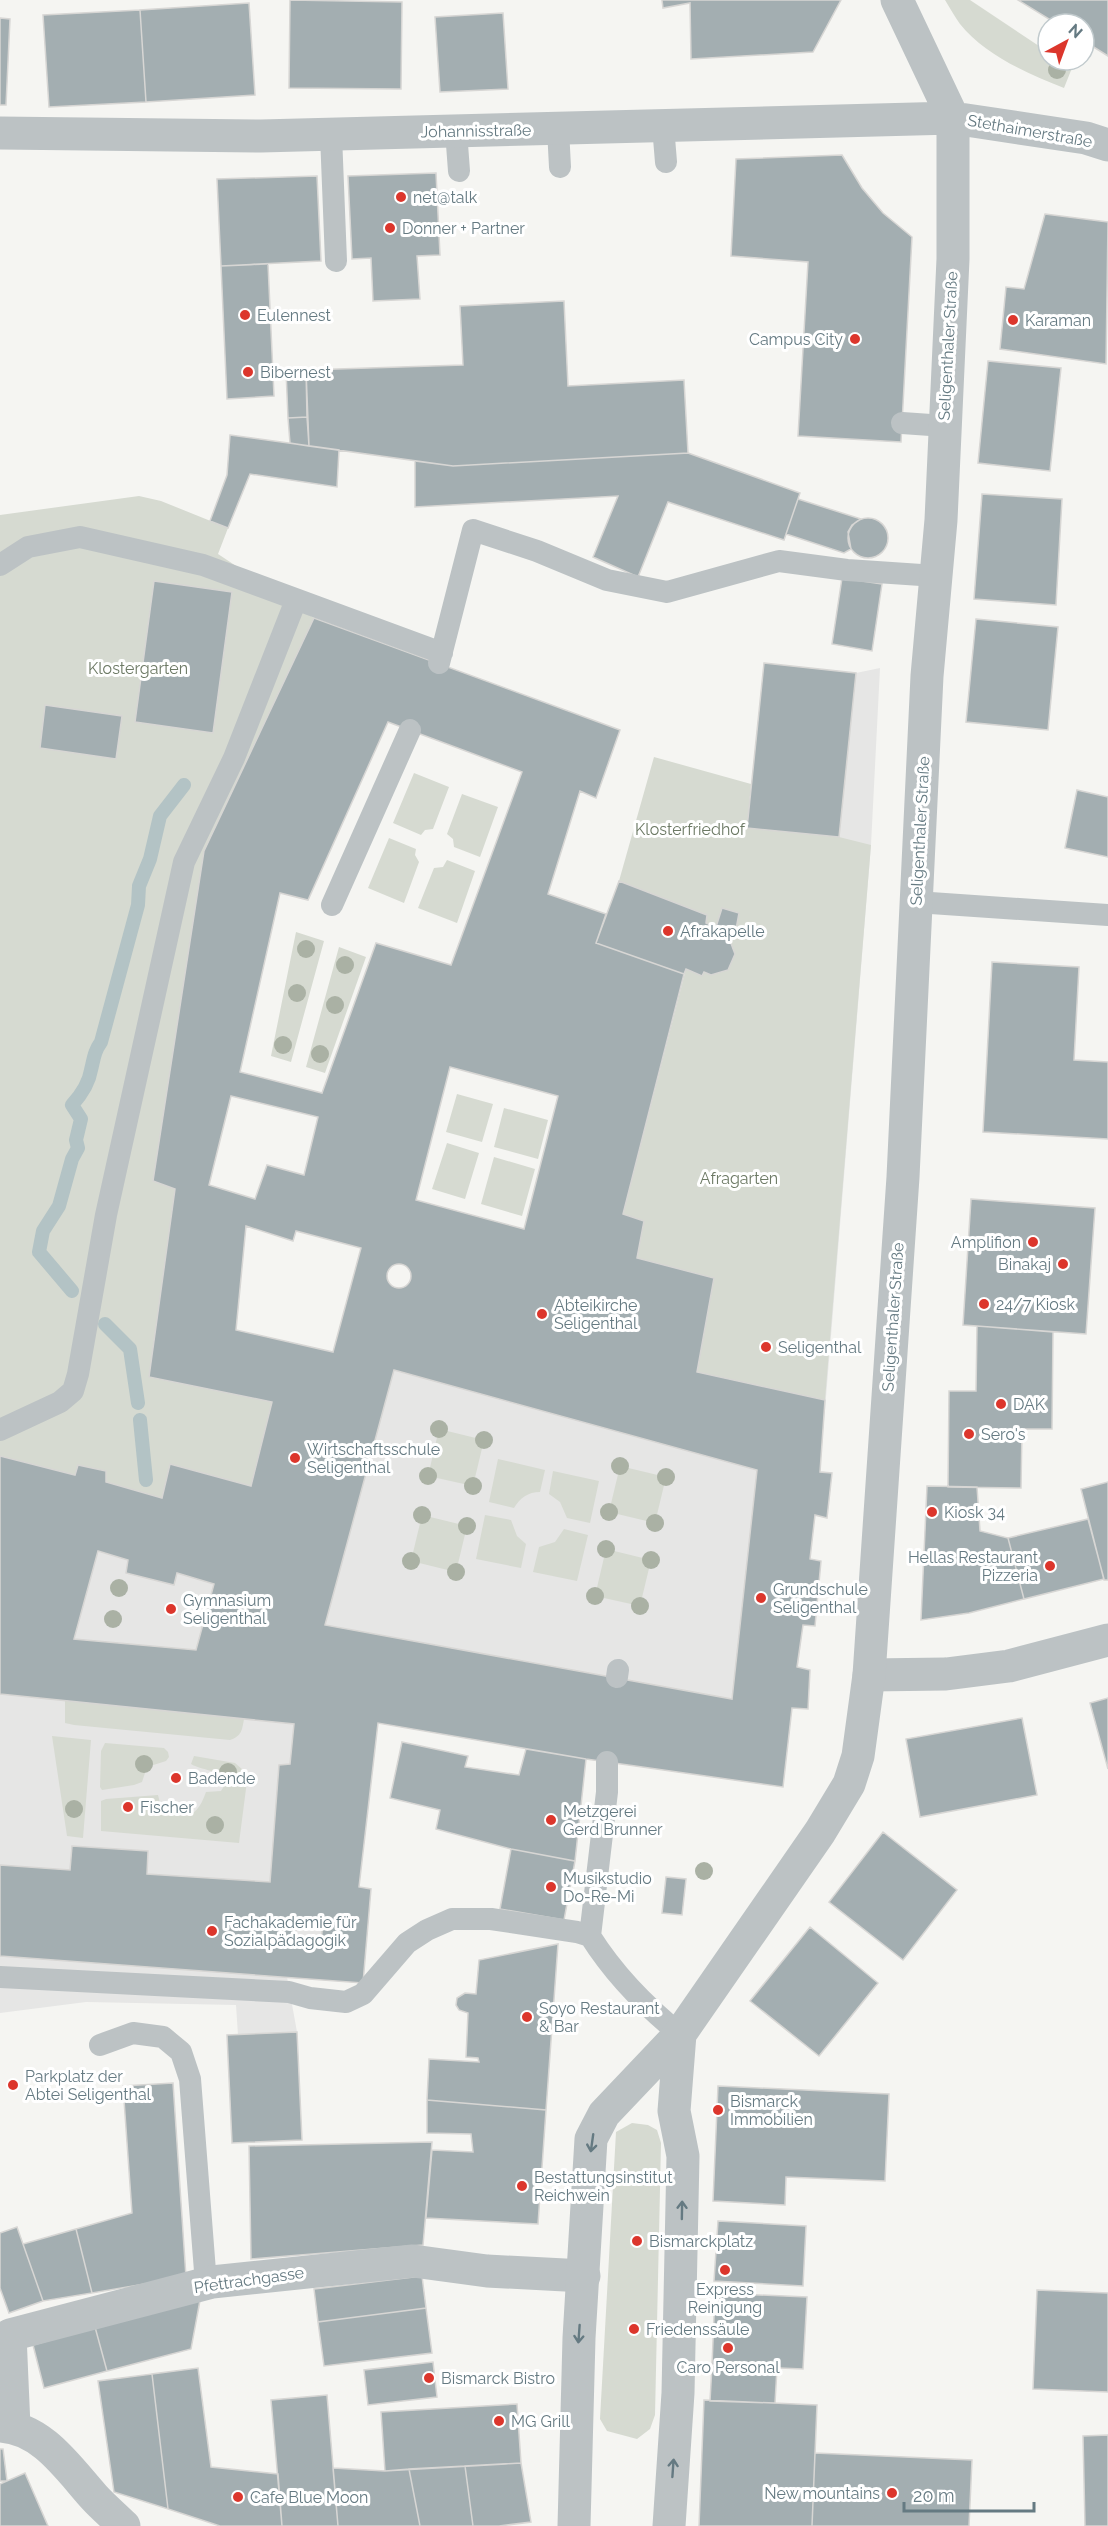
<svg xmlns="http://www.w3.org/2000/svg" width="1108" height="2526" font-family="Raleway,sans-serif">
<rect width="100%" height="100%" fill="#f5f5f2"/>
<path fill="#e6e6e5" d="M880,668L871,845L820,1471L832,1473L827,1518L815,1516L810,1559L821,1561L815,1626L803,1625L798,1667L810,1670L808,1709L792,1708L783,1787L586,1759L378,1723L359,1887L371,1889L363,1983L287,1977L297,2032L238,2035L236,2005L86,2002L0,2013V1456L74,1475L78,1465L106,1471L107,1482L162,1497L170,1464L251,1486L272,1402L290,1342L333,1352L757,1469L773,1388L697,1372L714,1278L637,1258L644,1222L623,1214L686,969L702,976L704,972L711,975L728,970L735,954L729,938L735,935L739,913L722,908L747,828L839,837L856,673Z"/>
<path fill="#d6dad1" d="M945,0H970L1048,52V60H1060L1072,68L1064,88C1028,74 985,55 960,24C955,17 950,8 945,0Z
M139,496L161,501L228,528L218,554L314,618L204,851L153,1180L175,1189L149,1376L272,1402L251,1486L170,1464L162,1498L106,1482V1471L78,1466L75,1475L0,1456V515Z
M654,757L751,784L747,828L839,837L871,845L825,1400L697,1372L714,1278L637,1258L644,1222L623,1214L686,969L702,976L704,972L711,975L728,970L735,954L729,938L735,935L739,913L722,908L716,927L706,923L707,915L619,881Z
M414,773L449,787L433,829L425,830L421,835L393,823Z
M462,794L498,807L480,857L454,847L453,839L447,834Z
M389,838L416,849L415,855L419,862L404,903L368,888Z
M447,860L475,871L457,923L418,908L434,868L443,867Z
M296,932L324,941L291,1062L271,1056Z
M339,947L366,957L325,1073L306,1067Z
M457,1094L493,1104L482,1142L446,1132Z
M504,1108L548,1120L538,1159L494,1147Z
M447,1143L479,1153L465,1199L432,1189Z
M494,1157L535,1169L522,1216L481,1204Z
M439,1429L484,1440L473,1486L428,1476Z
M498,1459L545,1470L540,1492C528,1492 520,1498 514,1508L489,1502Z
M620,1466L666,1477L655,1523L609,1512Z
M553,1471L599,1481L590,1523L567,1518L560,1502L549,1494Z
M422,1515L467,1526L456,1572L411,1561Z
M485,1515L511,1520L517,1536L526,1544L521,1568L476,1559Z
M564,1529L588,1535L577,1581L533,1572L539,1547L555,1542Z
M606,1549L651,1560L640,1606L595,1596Z
M65,1700L244,1719C242,1730 242,1736 230,1740L74,1725L65,1723Z
M52,1736L91,1740L83,1838L67,1836Z
M105,1743L164,1748L168,1752L169,1757L166,1761L147,1767L142,1782L134,1785L102,1790L100,1787L101,1751Z
M194,1756L235,1763L243,1770L247,1781L239,1843L101,1831V1801L106,1799L158,1795L161,1807C185,1822 197,1818 206,1792L221,1791L226,1783C220,1769 203,1771 191,1764Z
M632,2123L648,2125L657,2130L661,2143L655,2415L650,2429L637,2439L607,2431L600,2419L616,2132Z"/>
<g fill="none" stroke-linecap="round" stroke-linejoin="round">
<path stroke="#b3c3c5" stroke-width="14" d="M72,1291L39,1252L43,1231L59,1206L72,1159L78,1148L76,1140L81,1119L72,1105C81,1095 89,1083 91,1070C94,1058 94,1052 101,1042L138,905L139,886L150,859L160,816L184,785
M105,1324L130,1349L138,1403
M140,1420L146,1480"/>
</g>
<path fill="#a3aeb1" stroke="#d7d6d4" stroke-width="1.5" fill-rule="evenodd" d="M290,0L402,2L401,89L289,88Z
M662,0H841L813,52L691,59L690,3L663,8Z
M1018,0H1108V56L1084,41V24H1057Z
M249,3L255,95L146,102L140,10Z
M140,10L146,102L49,107L43,15Z
M503,13L508,89L440,92L435,17Z
M0,18L10,19L6,105H0Z
M842,155L862,188L883,213L912,237L901,442L798,436L808,262L731,256L736,159Z
M436,173L440,255L417,256L420,299L373,301L371,258L352,259L348,176Z
M317,176L321,261L221,266L217,179Z
M1045,214L1108,222L1106,364L1000,349L1006,287L1024,289Z
M268,264L274,396L227,399L221,266Z
M564,301L568,386L684,380L688,453L453,466L309,446L306,370L463,365L460,306Z
M988,361L1061,368L1050,471L978,463Z
M306,370L307,417L288,418L286,371Z
M307,417L309,446L290,443L288,418Z
M230,435L339,450L337,487L250,474L228,528L210,521L227,475Z
M688,453L800,493L784,540L668,502L638,577L593,557L618,496L415,507V461L453,466Z
M982,494L1062,499L1056,605L974,599Z
M798,499L861,519L852,525L848,532L851,549L844,553L786,534Z
M848 538a20 20 0 1 1 40 0a20 20 0 1 1-40 0Z
M842,578L882,584L872,651L832,644Z
M154,581L232,592L213,733L135,722Z
M314,618L620,730L596,798L580,791L548,894L606,914L596,943L684,974L623,1214L644,1221L637,1258L714,1278L697,1372L825,1400L820,1472L832,1473L827,1518L815,1515L810,1559L821,1561L815,1626L803,1625L797,1667L810,1670L808,1709L792,1708L783,1787L586,1759L378,1723L359,1887L371,1889L363,1983L0,1956V1865L70,1870L72,1846L148,1851L147,1874L270,1882L279,1765L290,1764L294,1724L0,1694V1456L75,1475L78,1465L106,1471V1482L162,1498L170,1464L251,1486L272,1402L149,1377L175,1189L153,1181L204,851ZM388,722L522,772L451,965L376,943L322,1093L240,1072L280,893L308,900ZM450,1067L558,1096L524,1229L416,1200ZM231,1096L318,1117L304,1175L267,1165L255,1199L209,1185ZM246,1226L293,1241L296,1231L361,1248L333,1352L236,1330ZM394,1370L757,1470L732,1699L325,1625ZM98,1551L128,1560L126,1573L174,1585L177,1573L214,1584L196,1650L74,1639Z
M976,619L1058,627L1048,730L966,722Z
M764,663L856,673L839,837L747,828Z
M45,705L122,716L116,759L40,748Z
M1077,790L1108,797V857L1065,848Z
M619,881L707,915L706,923L716,927L722,908L739,913L735,935L729,938L735,954L728,970L711,975L704,972L702,976L686,969L684,974L596,943Z
M992,962L1079,967L1074,1060L1108,1062V1139L983,1132Z
M971,1199L1095,1208L1086,1334L963,1325Z
M387 1276a12 12 0 1 1 24 0a12 12 0 1 1-24 0Z
M977,1326L1053,1332L1052,1429H1022L1021,1488L948,1487L949,1391H976Z
M1108,1482V1580H1104L1081,1489Z
M927,1486L977,1487L980,1531L1008,1538L1024,1599L969,1613L921,1620Z
M1088,1519L1104,1579L1024,1599L1008,1538Z
M1108,1698V1769L1090,1703Z
M1022,1718L1037,1795L920,1817L906,1739Z
M402,1742L468,1756L465,1767L519,1775L526,1749L586,1759L575,1861L511,1849L436,1829L440,1810L390,1798Z
M883,1832L957,1890L903,1960L829,1902Z
M511,1849L575,1861L564,1920L500,1909Z
M666,1877L686,1879L682,1915L662,1913Z
M296 1932a13 13 0 1 1 26 0a13 13 0 1 1-26 0Z
M810,1927L878,1983L819,2056L750,2001Z
M558,1944L546,2110L427,2100L429,2059L479,2062L478,2058L466,2057L468,2013L459,2010L456,2005L457,1998L465,1993L476,1994L479,1960Z
M297,2032L302,2140L232,2143L227,2035Z
M173,2083L186,2277L92,2293L76,2229L132,2213L123,2086Z
M718,2086L889,2094L885,2181L786,2177L785,2205L713,2201Z
M427,2100L546,2110L538,2224L426,2218L432,2150L473,2152L471,2134L427,2133Z
M432,2142L423,2245L251,2259L249,2146Z
M718,2221L806,2226L803,2286L714,2281Z
M17,2227L43,2301L9,2313L0,2288V2233Z
M76,2229L92,2293L43,2301L23,2244Z
M422,2276L426,2308L318,2322L314,2289Z
M1037,2290L1108,2293V2392L1033,2389Z
M715,2293L807,2297L803,2369L712,2365Z
M201,2295L191,2349L107,2371L95,2327Z
M426,2308L432,2353L324,2366L318,2322Z
M95,2327L107,2371L44,2388L33,2345Z
M433,2362L437,2397L368,2405L364,2370Z
M712,2365L777,2368L775,2403L710,2401Z
M198,2368L211,2467L278,2474L282,2526H220L168,2509L152,2374Z
M152,2374L168,2509L114,2492L98,2381Z
M327,2395L338,2526H282L271,2400Z
M704,2400L817,2405L812,2526H699Z
M517,2404L521,2463L385,2471L381,2412Z
M1108,2435V2526H1085L1083,2436Z
M0,2449H3L7,2481H0Z
M815,2453L972,2460L969,2526H812Z
M521,2463L531,2522L499,2526H473L465,2466Z
M465,2466L473,2526H420L409,2469Z
M333,2468L385,2471L409,2469L420,2526H338Z
M25,2473L48,2526H0V2484Z"/>
<g fill="none" stroke-linecap="round" stroke-linejoin="round">
<path stroke="#bcc2c4" stroke-width="22" d="M663,126L666,162
M558,129L560,167
M456,131L459,171
M331,135L336,261
M902,423L945,426
M0,565L28,547L80,537L203,565L442,653
M439,663L473,530L537,551L607,580L667,592L779,561L847,570L936,576
M916,902L1108,915
M332,905L410,730
M0,1430L60,1402L73,1391L78,1374L106,1215L184,862L234,758L296,600
M617,1677L618,1670
M607,1762V1792L590,1936C614,1974 645,2006 680,2034
M0,1977L289,1992L310,1998L346,2002L363,1994L407,1943L427,1930L452,1919H491L577,1932L590,1936
M100,2045L133,2033L163,2037L181,2052L190,2079L206,2284"/>
<path stroke="#bcc2c4" stroke-width="33" d="M869,1675L946,1674L1009,1666L1108,1640
M0,2426C42,2428 68,2468 94,2497C103,2507 114,2516 124,2526
M14,2427L10,2335L212,2282L413,2261L487,2271L584,2276"/>
<path stroke="#bcc2c4" stroke-width="33" d="M0,133L261,136L953,118L1086,138L1108,145
M574,2526L579,2338L591,2139L604,2114L680,2034L820,1832L849,1784L858,1756L869,1675L903,1177L927,676L941,520L953,259V118L897,0
M669,2526L678,2393L683,2156L674,2111L680,2034"/>
</g>
<g fill="#aab1a4">
<circle cx="1057" cy="70" r="9"/>
<circle cx="306" cy="949" r="9"/>
<circle cx="345" cy="965" r="9"/>
<circle cx="297" cy="993" r="9"/>
<circle cx="335" cy="1005" r="9"/>
<circle cx="283" cy="1045" r="9"/>
<circle cx="320" cy="1054" r="9"/>
<circle cx="439" cy="1429" r="9"/>
<circle cx="484" cy="1440" r="9"/>
<circle cx="620" cy="1466" r="9"/>
<circle cx="428" cy="1476" r="9"/>
<circle cx="666" cy="1477" r="9"/>
<circle cx="473" cy="1486" r="9"/>
<circle cx="609" cy="1512" r="9"/>
<circle cx="422" cy="1515" r="9"/>
<circle cx="655" cy="1523" r="9"/>
<circle cx="467" cy="1526" r="9"/>
<circle cx="606" cy="1549" r="9"/>
<circle cx="651" cy="1560" r="9"/>
<circle cx="411" cy="1561" r="9"/>
<circle cx="456" cy="1572" r="9"/>
<circle cx="119" cy="1588" r="9"/>
<circle cx="595" cy="1596" r="9"/>
<circle cx="640" cy="1606" r="9"/>
<circle cx="113" cy="1619" r="9"/>
<circle cx="144" cy="1764" r="9"/>
<circle cx="228" cy="1772" r="9"/>
<circle cx="74" cy="1809" r="9"/>
<circle cx="215" cy="1825" r="9"/>
<circle cx="704" cy="1871" r="9"/>
</g>
<defs><path id="oneway-shaft" d="M-6 0H5M1.5-3L5.5 0L1.5 3" fill="none" stroke-width="1.6" stroke-linecap="round" stroke-linejoin="round" transform="scale(1.5)"/></defs>
<g stroke="#657a82">
<use href="#oneway-shaft" transform="translate(592 2143) rotate(98)"/>
<use href="#oneway-shaft" transform="translate(682 2210) rotate(-89)"/>
<use href="#oneway-shaft" transform="translate(579 2334) rotate(94)"/>
<use href="#oneway-shaft" transform="translate(673 2468) rotate(-86)"/>
</g>
<g fill="#dc362c" stroke="#fff" stroke-width="2">
<circle cx="401" cy="197" r="6"/>
<circle cx="390" cy="228" r="6"/>
<circle cx="245" cy="315" r="6"/>
<circle cx="1013" cy="320" r="6"/>
<circle cx="855" cy="339" r="6"/>
<circle cx="248" cy="372" r="6"/>
<circle cx="668" cy="931" r="6"/>
<circle cx="1033" cy="1242" r="6"/>
<circle cx="1063" cy="1264" r="6"/>
<circle cx="984" cy="1304" r="6"/>
<circle cx="542" cy="1314" r="6"/>
<circle cx="766" cy="1347" r="6"/>
<circle cx="1001" cy="1404" r="6"/>
<circle cx="969" cy="1434" r="6"/>
<circle cx="295" cy="1458" r="6"/>
<circle cx="932" cy="1512" r="6"/>
<circle cx="1050" cy="1566" r="6"/>
<circle cx="761" cy="1598" r="6"/>
<circle cx="171" cy="1609" r="6"/>
<circle cx="176" cy="1778" r="6"/>
<circle cx="128" cy="1807" r="6"/>
<circle cx="551" cy="1820" r="6"/>
<circle cx="551" cy="1887" r="6"/>
<circle cx="212" cy="1931" r="6"/>
<circle cx="527" cy="2017" r="6"/>
<circle cx="13" cy="2085" r="6"/>
<circle cx="718" cy="2110" r="6"/>
<circle cx="522" cy="2186" r="6"/>
<circle cx="637" cy="2241" r="6"/>
<circle cx="725" cy="2270" r="6"/>
<circle cx="634" cy="2329" r="6"/>
<circle cx="728" cy="2348" r="6"/>
<circle cx="429" cy="2378" r="6"/>
<circle cx="499" cy="2421" r="6"/>
<circle cx="892" cy="2493" r="6"/>
<circle cx="238" cy="2497" r="6"/>
</g>
<g text-anchor="middle" dominant-baseline="central" stroke-width="6" stroke-linejoin="round" paint-order="stroke">
<g font-size="16" fill="#657a82" stroke="#fff">
<text transform="translate(476 131) rotate(-1)">Johannisstraße</text>
<text transform="translate(1030 131) rotate(10)">Stethaimerstraße</text>
<text transform="translate(948 346) rotate(-87)">Seligenthaler Straße</text>
<text transform="translate(920 831) rotate(-87)">Seligenthaler Straße</text>
<text transform="translate(893 1317) rotate(-86)">Seligenthaler Straße</text>
<text transform="translate(249 2280) rotate(-8)">Pfettrachgasse</text>
</g>
<g font-size="16" fill="#657a82" stroke="#fff" text-anchor="start">
<text x="413" y="197">net@talk</text>
<text x="402" y="228">Donner + Partner</text>
<text x="257" y="315">Eulennest</text>
<text x="1025" y="320">Karaman</text>
<text x="843" y="339" text-anchor="end">Campus City</text>
<text x="260" y="372">Bibernest</text>
<text x="680" y="931">Afrakapelle</text>
<text x="1021" y="1242" text-anchor="end">Amplifion</text>
<text x="1051" y="1264" text-anchor="end">Binakaj</text>
<text x="996" y="1304">24/7 Kiosk</text>
<text x="554" y="1305">Abteikirche<tspan x="554" dy="18">Seligenthal</tspan></text>
<text x="778" y="1347">Seligenthal</text>
<text x="1013" y="1404">DAK</text>
<text x="981" y="1434">Sero's</text>
<text x="307" y="1449">Wirtschaftsschule<tspan x="307" dy="18">Seligenthal</tspan></text>
<text x="944" y="1512">Kiosk 34</text>
<text x="1038" y="1557" text-anchor="end">Hellas Restaurant<tspan x="1038" dy="18">Pizzeria</tspan></text>
<text x="773" y="1589">Grundschule<tspan x="773" dy="18">Seligenthal</tspan></text>
<text x="183" y="1600">Gymnasium<tspan x="183" dy="18">Seligenthal</tspan></text>
<text x="188" y="1778">Badende</text>
<text x="140" y="1807">Fischer</text>
<text x="563" y="1811">Metzgerei<tspan x="563" dy="18">Gerd Brunner</tspan></text>
<text x="563" y="1878">Musikstudio<tspan x="563" dy="18">Do-Re-Mi</tspan></text>
<text x="224" y="1922">Fachakademie für<tspan x="224" dy="18">Sozialpädagogik</tspan></text>
<text x="539" y="2008">Soyo Restaurant<tspan x="539" dy="18">&amp; Bar</tspan></text>
<text x="25" y="2076">Parkplatz der<tspan x="25" dy="18">Abtei Seligenthal</tspan></text>
<text x="730" y="2101">Bismarck<tspan x="730" dy="18">Immobilien</tspan></text>
<text x="534" y="2177">Bestattungsinstitut<tspan x="534" dy="18">Reichwein</tspan></text>
<text x="649" y="2241">Bismarckplatz</text>
<text x="725" y="2289" text-anchor="middle">Express<tspan x="725" dy="18">Reinigung</tspan></text>
<text x="646" y="2329">Friedenssäule</text>
<text x="728" y="2367" text-anchor="middle">Caro Personal</text>
<text x="441" y="2378">Bismarck Bistro</text>
<text x="511" y="2421">MG Grill</text>
<text x="880" y="2493" text-anchor="end">New mountains</text>
<text x="250" y="2497">Cafe Blue Moon</text>
</g>
<g font-size="16" fill="#6c7964" stroke="#fff">
<text x="138" y="668">Klostergarten</text>
<text x="690" y="829">Klosterfriedhof</text>
<text x="739" y="1178">Afragarten</text>
</g>
</g>
<g transform="translate(1066 42) rotate(41)"><circle r="28" fill="#ffffff" stroke="#c1cacd" stroke-width="1.5"/>
<path d="M0-4.5L10 22L0 15L-10 22Z" fill="#dc362c"/>
<text y="-9" font-size="16" font-weight="bold" text-anchor="middle" fill="#657a82">N</text>
</g>
<path d="M904 2502v9h130v-9" fill="none" stroke="#657a82" stroke-width="3"/>
<text x="913" y="2502" font-size="18" fill="#657a82" stroke="#ffffff" stroke-width="4.5" paint-order="stroke">20 m</text>
</svg>
